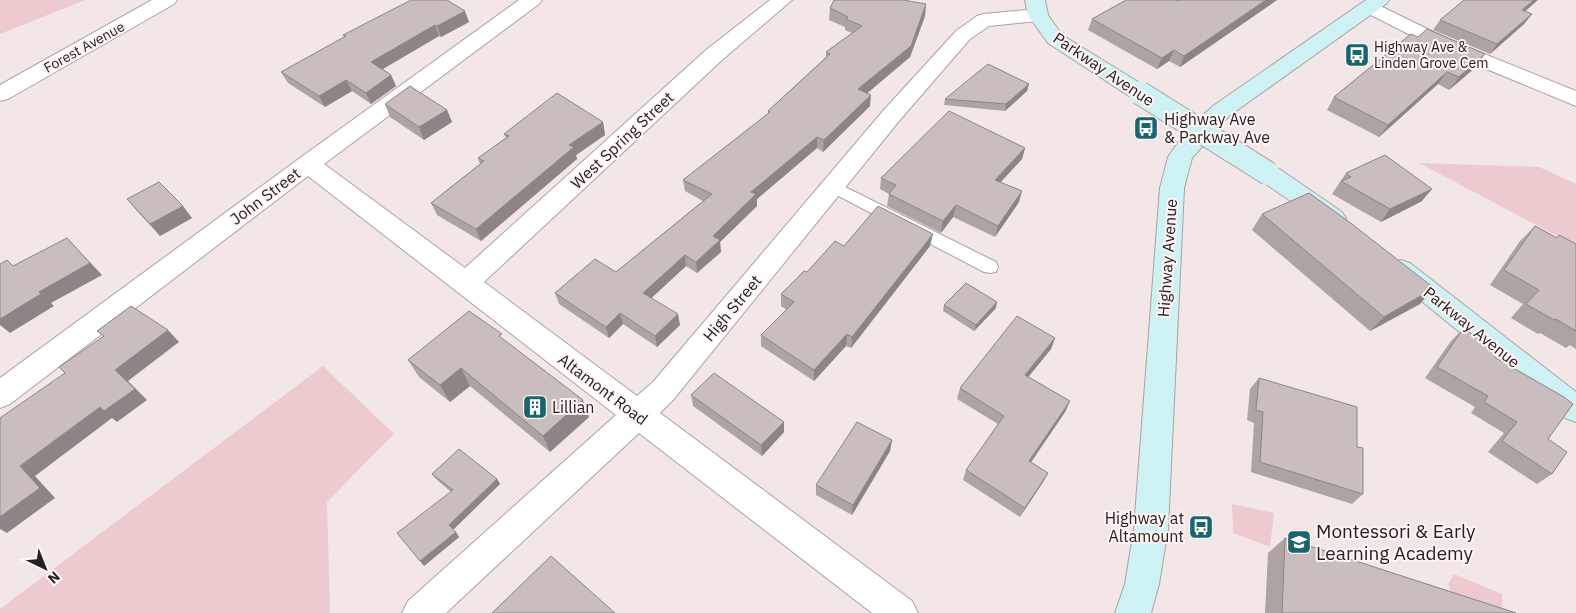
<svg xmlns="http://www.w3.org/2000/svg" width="1576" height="613" font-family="'IBM Plex Sans',sans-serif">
<rect width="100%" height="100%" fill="#f3e6e7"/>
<path fill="#eccacd" d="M0,0H85L0,34Z
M1419,163L1539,167L1576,184V246Z
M323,366L394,434L327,502L330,613H0V609Z
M1232,504L1274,513L1270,547L1233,533Z
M1454,574L1502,594V613H1465L1458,611L1448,584Z"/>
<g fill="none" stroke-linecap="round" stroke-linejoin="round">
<defs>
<path id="lane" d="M833,181L996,262L998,267L996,272L990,273L984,272L827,190L825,186L827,182Z"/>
<path id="street" d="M152,0H177L174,4L8,99L0,101V85Z
M519,0H542L539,4L324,164L465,268L706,50L770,0H792L722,60L484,282L637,396L653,382L883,111L956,31L977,16L984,14L1038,9L1045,11L1048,15L1045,19L1038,21L989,26L970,39L899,121L673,400L660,413L912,601L918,613H872L639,433L446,613H402L408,601L616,415L308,176L10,404L0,408V378L300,158Z
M1370,1L1452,41L1576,91V106L1438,49L1363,11L1360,7L1363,3Z"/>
<path id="secondary" d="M1025,0H1045L1048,15L1062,35L1148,88L1151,93L1148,98L1140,100L1132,98L1048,43L1028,15Z
M1366,0H1389L1386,4L1229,116L1192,158L1184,188L1168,529L1159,584L1151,613H1115L1125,584L1134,529L1160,188L1168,157L1181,138L1201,117L1213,106Z
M1269,166L1278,168L1342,212L1346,218L1342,224L1333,227L1324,224L1260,180L1257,174L1260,168Z
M1401,260L1410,263L1576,392V422L1565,418L1392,277L1388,270L1392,263Z"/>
</defs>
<use href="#lane" stroke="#ada1a2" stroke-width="2"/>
<use href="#street" stroke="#ada1a2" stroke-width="2"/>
<use href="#secondary" stroke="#ada1a2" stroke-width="2"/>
<use href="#lane" fill="#fff" fill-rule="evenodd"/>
<use href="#street" fill="#fff" fill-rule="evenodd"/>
<use href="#secondary" fill="#cef1f4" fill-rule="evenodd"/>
<defs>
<path id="secondary-bridge" d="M1140,93L1269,174"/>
</defs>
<use href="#secondary-bridge" stroke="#ada1a2" stroke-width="25" stroke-linecap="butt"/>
<use href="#secondary-bridge" stroke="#cef1f4" stroke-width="23"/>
</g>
<path fill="#ada3a3" d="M1181,0H1277L1180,67L1169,61L1157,69L1088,30L1092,19L1179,1Z
M830,8L925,16L910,57L867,93L870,106L823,152L817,148L757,199V206L720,242L721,252L697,273L686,266L651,298L680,325L657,347L623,324L609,338L559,304L555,293L616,272L703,201L685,191L683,180L768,114V111L826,57V52L852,33L845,30V27L829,20Z
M1525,11L1532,14L1524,24L1490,54L1433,30L1440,20Z
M469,22L441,37L439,36L383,69L391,75L396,86L371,104L352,91L325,107L288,83L281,72L344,37L343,35Z
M1411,34L1476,67L1449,90L1438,84L1379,137L1327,110L1334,97Z
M1029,84L1027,91L1005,111L944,105L945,99Z
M385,104L447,110L452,122L424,140L390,117Z
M603,122L605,135L576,155L577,159L481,241L437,215L431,203L480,164L478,158L506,138L504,134Z
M1025,148L1022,159L1001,182L1019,202L995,237L953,217L941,233L887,206L889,194L880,189L881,178Z
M1346,173L1422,201L1381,222L1332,194Z
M127,199L192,218L160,236L137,211Z
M1262,214L1420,304L1370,331L1252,230Z
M1535,226L1557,238L1576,244V349L1570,345L1566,348L1540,333L1538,334L1511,318L1523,304L1490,285L1520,241Z
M844,246H930L851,348L846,346L814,381L761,346V335L787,310L781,306V294L807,272Z
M944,305L996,308L974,331L943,311Z
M1463,329L1494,357L1548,439L1552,474L1537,484L1488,452L1504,433L1471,413L1475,407L1425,378L1451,341Z
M1055,338L1051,349L1028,377L1070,401L1065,412L1031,462L1048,473L1043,482L1020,517L963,480L966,470L998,424L957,399L960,388Z
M504,340L589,417L550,452L470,386L450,402L419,377L408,360Z
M1259,378L1357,447L1363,494L1352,504L1251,472L1254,423L1247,420L1250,389Z
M691,395L784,422V432L762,456L693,406Z
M892,440L890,451L852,515L816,495V485Z
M432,474L497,479L500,484L453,529L459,537L424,566L451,492L436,479Z
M1285,538L1516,613H1265L1268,553Z"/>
<path fill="#8d8485" d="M1266,0H1277L1180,67L1184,56Z
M1534,0H1538L1515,20L1522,10Z
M926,4L925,16L910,57L858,101V89Z
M465,11L469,22L441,37L437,26Z
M1532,14L1524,24L1490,54L1497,44Z
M435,25L439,36L376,73L371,62Z
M1174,50L1169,61L1157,69L1162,58Z
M1485,54L1476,67L1449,90L1459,77Z
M1447,72L1438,84L1379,137L1388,125Z
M391,75L396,86L371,104L366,93Z
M346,80L352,91L325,107L319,96Z
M1029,84L1027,91L1005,111L1006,104Z
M871,95L870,106L823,152L824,140Z
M447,110L452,122L424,140L419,127Z
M603,122L605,135L576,155L577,159L481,241L476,229L569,145Z
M817,137V148L757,199V206L720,242L721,252L697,273L696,262L713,236L751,192Z
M1025,148L1022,159L992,191L995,180Z
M1432,189L1422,201L1381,222L1390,209Z
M1022,191L1019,202L995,237L998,226Z
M956,205L953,217L941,233L943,221Z
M183,206L192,218L160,236L150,224Z
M933,234L930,246L851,348L852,337Z
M67,238L102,275L51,303L54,306L10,333L0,325V319Z
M685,255L686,266L645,304L643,293Z
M1434,288L1420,304L1370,331L1384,317Z
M997,302L996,308L974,331L976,325Z
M620,313L623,324L609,338L606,327Z
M678,314L680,325L657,347L655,336Z
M168,330L179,342L128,381L147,400L117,422L112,418L35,476L55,498L7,533L0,529V517L20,466L100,407L115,370Z
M847,334L846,346L814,381V370Z
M1055,338L1051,349L1021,386L1025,375Z
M461,368L470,386L450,402L440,385Z
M583,400L589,417L550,452L543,436Z
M1070,401L1065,412L1025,471L1029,461Z
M784,422V432L762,456L761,445Z
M892,440L890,451L852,515L853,505Z
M1048,473L1043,482L1020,517L1025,508Z
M497,479L500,484L453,530L449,525Z
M456,532L459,537L424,566L420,561Z"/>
<path fill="#c9bdbe" stroke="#8d8485" d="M411,0H447L465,11L437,26L435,25L371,62L391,75L366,93L346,80L319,96L281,72L346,36L343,35Z
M834,0H903L926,4L911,46L858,89L871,95L824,140L817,137L751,192L756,194L713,236L720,240L696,262L685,255L643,293L678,314L655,336L620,313L606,327L555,293L595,259L616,272L712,194L683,180L770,112L768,111L830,54L826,52L862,26L846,19L848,17L830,8Z
M1126,0H1176L1179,1L1181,0H1266L1184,56L1174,50L1162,58L1092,19Z
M1464,0H1534L1522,10L1532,14L1497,44L1440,20Z
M1427,29L1485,54L1459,77L1447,72L1388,125L1334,97L1411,34L1418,37Z
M988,64L1029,84L1006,104L945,99Z
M410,86L447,110L419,127L385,104Z
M557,93L603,122L569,145L574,147L476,229L431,203L484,161L478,158L509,136L504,134Z
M949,111L1025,148L995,180L1022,191L998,226L956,205L943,221L889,194L896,185L881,178Z
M1385,155L1432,189L1390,209L1341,181L1351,177L1346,173Z
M159,182L183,206L150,224L127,199Z
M1309,193L1348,221L1434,288L1384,317L1262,214Z
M878,206L933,234L852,337L847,334L814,370L761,335L794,302L781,294L804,271L807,272L835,241L844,246Z
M1535,226L1557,238L1559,235L1576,244V331L1556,319L1554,320L1526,304L1539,290L1504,270Z
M67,238L90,263L39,292L41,294L0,319V264L7,260L13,266Z
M966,283L997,302L976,325L944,305Z
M131,306L168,330L115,370L135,389L104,411L100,407L20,466L40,488L0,517V418L65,373L59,367L104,336L97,331Z
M469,311L502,334L499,336L583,400L543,436L461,368L440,385L408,360Z
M1017,316L1055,338L1025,375L1070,401L1029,461L1048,473L1025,508L966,470L1004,416L960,388Z
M1463,329L1499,349L1494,357L1564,397L1573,404L1548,439L1567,452L1552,474L1502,441L1517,422L1484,402L1488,396L1437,367Z
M714,373L784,422L761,445L691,395Z
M1259,378L1357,407V447L1363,448V494L1260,462L1263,412L1256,410Z
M857,422L892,440L853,505L816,485Z
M459,449L497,479L449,525L456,532L420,561L397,533L453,490L432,474Z
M1285,538L1516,613H1282Z
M551,556L615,613H492Z"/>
<defs>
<symbol id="bus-square" viewBox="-11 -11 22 22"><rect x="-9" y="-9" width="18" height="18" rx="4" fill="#18656d" stroke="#fef4f5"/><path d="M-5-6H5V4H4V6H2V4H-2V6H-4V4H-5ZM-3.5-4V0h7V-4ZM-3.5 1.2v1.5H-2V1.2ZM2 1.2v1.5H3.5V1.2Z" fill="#fff"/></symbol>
<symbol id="building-square" viewBox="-11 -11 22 22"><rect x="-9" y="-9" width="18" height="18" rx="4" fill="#18656d" stroke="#fef4f5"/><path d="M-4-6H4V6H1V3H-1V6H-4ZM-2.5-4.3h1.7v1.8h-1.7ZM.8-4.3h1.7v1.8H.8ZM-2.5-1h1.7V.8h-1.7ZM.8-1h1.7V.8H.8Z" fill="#fff"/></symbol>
<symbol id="school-square" viewBox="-11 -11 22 22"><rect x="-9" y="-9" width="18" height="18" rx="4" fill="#18656d" stroke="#fef4f5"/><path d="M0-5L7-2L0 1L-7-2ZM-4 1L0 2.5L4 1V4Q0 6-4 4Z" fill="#fff"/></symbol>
</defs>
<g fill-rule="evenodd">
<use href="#bus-square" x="1343" y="41" width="28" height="28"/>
<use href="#bus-square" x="1132" y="114" width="28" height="28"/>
<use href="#building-square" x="521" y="393" width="28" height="28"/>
<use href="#bus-square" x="1187" y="513" width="28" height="28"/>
<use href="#school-square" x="1285" y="528" width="28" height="28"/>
</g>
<g text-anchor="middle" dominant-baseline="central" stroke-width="4" stroke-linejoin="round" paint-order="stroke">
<g font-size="14" fill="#252021" stroke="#fef4f5">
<text transform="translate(84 47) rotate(-29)">Forest Avenue</text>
</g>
<g font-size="14" fill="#252021" stroke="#fef4f5" text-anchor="start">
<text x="1374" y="47">Highway Ave &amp;<tspan x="1374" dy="16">Linden Grove Cem</tspan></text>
</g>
<g font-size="16" fill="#252021" stroke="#fef4f5">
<text transform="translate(1104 69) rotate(34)">Parkway Avenue</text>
<text transform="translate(622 140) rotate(-43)">West Spring Street</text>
<text transform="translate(265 196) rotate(-37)">John Street</text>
<text transform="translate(1167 258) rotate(-86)">Highway Avenue</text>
<text transform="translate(732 308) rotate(-50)">High Street</text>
<text transform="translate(1472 327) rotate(39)">Parkway Avenue</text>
<text transform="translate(603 389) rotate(37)">Altamont Road</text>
</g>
<g font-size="16" fill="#252021" stroke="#fef4f5" text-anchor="start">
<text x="1164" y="119">Highway Ave<tspan x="1164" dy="18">&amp; Parkway Ave</tspan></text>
<text x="552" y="407">Lillian</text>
<text x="1184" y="518" text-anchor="end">Highway at<tspan x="1184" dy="18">Altamount</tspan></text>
</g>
<g font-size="19" fill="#252021" stroke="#fef4f5" text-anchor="start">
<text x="1316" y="531">Montessori &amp; Early<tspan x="1316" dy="22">Learning Academy</tspan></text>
</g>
</g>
<g transform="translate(45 568) rotate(137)" stroke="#fef4f5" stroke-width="4" paint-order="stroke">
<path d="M0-4L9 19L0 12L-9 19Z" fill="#252021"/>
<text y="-8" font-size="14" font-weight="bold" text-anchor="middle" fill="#252021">N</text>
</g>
</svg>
